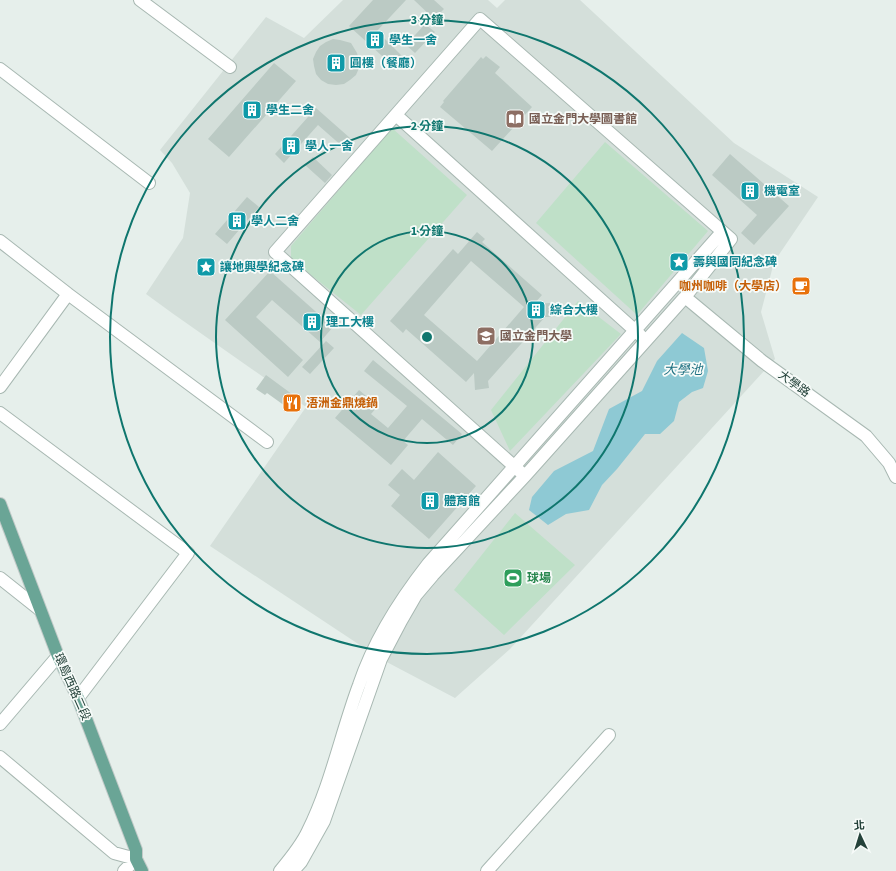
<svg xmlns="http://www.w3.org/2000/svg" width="896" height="871" font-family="'Source Sans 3','Noto Sans TC',sans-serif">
<rect width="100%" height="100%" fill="#e6efeb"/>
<path fill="#d4dfda" d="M343,0H488L497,8L505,0H580L734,143L818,197L774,262L761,312L775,359L510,649L455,698L381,659L210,546L306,407L172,313L146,294L183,238L190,193L172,163L160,150L266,17L304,38Z"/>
<path fill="#bfe0c8" d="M392,128L467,195L361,315L291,259V246Z
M605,142L708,231L637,315L536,223Z
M578,301L621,334L510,451L491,410Z
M515,513L575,565L504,635L454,590Z"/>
<path fill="#8ec9d4" d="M682,333L704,348L708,371L703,388L692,392L679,402L674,421L660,434H645L617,469L602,485L589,510L566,514L548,525L529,510L532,497L554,471L593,451L609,409L642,391L657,361Z"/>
<path fill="#bbcac4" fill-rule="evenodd" d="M373,0H406L377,31L401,55L392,65L349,26Z
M414,0H434L444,9L434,19Z
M425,24L435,32L415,53L406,45Z
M333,39L340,40L351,43L357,53L359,60V68L356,75L350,80L344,84L336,85L328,84L321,80L316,74L314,66L313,59L316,52L320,46L326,42Z
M486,56L500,67L495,73L532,107L492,151L440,107L444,102L443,101L481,57L483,59Z
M274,63L296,81L229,157L208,139Z
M316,108L350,138L343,147L318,125L284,163L275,154Z
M730,154L789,206L754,245L741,233L757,215L712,175Z
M313,157L332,175L325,183L305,165Z
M247,197L259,207L227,244L215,234Z
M477,232L485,239L482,242L542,295L534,304L550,303L551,317H545L488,381L489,388L475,390L474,373L466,382L406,329L403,333L390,321L453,249L458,254ZM471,261L524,307L477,361L424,315Z
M270,271L333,327L320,342L272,300L256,317L303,360L288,377L225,320Z
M326,341L334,348L310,374L302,367Z
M373,360L462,434L453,445L422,419L403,441L408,445L391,465L335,418L359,390L378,406L371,414L388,428L407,406L364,371Z
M266,375L300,400L292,411L267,393L265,395L256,389Z
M438,452L476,486L429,539L391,506L400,495L388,485L402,469L414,480Z"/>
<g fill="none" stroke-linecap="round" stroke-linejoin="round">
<defs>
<path id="minor" d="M140,0L230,67
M0,69L149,183
M396,115L640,335
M0,241L68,294L267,442
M685,297L762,361L866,436L889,463L896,477
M0,387L68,294
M0,413L188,553L78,698
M0,578L39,609
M0,724L58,656
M0,757L114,853L136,859L124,871
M280,871C290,859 301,846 308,831C331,785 341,733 359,685C374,640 399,601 428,564L722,232
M293,871L301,862L324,821L381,659L401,621L416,595L433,575L525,476L685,297L731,239L480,19L275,252L525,476
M487,871L609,735"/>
<path id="major" d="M0,504L58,656L78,698L136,850V859L142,871"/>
</defs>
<use href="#minor" stroke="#a8b8b2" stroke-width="14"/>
<use href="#major" stroke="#c2cac8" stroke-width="14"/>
<use href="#minor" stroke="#fff" stroke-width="12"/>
<use href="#major" stroke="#6aa596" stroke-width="12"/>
</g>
<g fill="none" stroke="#0f766e" stroke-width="2">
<circle cx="427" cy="337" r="106"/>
<circle cx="427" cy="337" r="211"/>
<circle cx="427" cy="337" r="317"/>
</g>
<defs>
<symbol id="building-square" viewBox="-11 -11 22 22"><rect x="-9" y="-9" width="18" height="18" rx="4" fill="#0f9aa8" stroke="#f7fbf9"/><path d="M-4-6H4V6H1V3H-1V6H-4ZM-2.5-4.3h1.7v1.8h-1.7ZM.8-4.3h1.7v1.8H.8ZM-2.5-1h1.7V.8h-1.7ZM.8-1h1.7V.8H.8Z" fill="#fff"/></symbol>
<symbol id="library-square" viewBox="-11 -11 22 22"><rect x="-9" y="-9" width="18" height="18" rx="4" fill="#8d6e63" stroke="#f7fbf9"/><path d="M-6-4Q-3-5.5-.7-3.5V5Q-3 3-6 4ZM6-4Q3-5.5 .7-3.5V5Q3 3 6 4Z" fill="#fff"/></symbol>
<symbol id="sight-square" viewBox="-11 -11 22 22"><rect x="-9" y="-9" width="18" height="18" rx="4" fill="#0f9aa8" stroke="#f7fbf9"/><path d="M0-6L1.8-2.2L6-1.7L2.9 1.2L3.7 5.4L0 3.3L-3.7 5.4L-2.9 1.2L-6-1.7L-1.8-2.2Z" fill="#fff"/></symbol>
<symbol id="cafe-square" viewBox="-11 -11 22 22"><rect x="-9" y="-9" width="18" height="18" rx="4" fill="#e8710a" stroke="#f7fbf9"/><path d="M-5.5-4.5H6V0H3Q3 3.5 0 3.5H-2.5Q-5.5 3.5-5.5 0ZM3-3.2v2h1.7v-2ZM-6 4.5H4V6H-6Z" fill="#fff"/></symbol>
<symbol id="university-square" viewBox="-11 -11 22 22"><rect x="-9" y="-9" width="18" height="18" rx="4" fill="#8d6e63" stroke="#f7fbf9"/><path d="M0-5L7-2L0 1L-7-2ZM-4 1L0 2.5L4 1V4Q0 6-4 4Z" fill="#fff"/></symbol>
<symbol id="restaurant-square" viewBox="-11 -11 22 22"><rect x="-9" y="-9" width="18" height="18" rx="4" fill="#e8710a" stroke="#f7fbf9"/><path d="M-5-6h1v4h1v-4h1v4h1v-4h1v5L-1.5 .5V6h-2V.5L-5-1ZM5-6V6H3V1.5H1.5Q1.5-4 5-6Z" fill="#fff"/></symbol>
<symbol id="stadium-square" viewBox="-11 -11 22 22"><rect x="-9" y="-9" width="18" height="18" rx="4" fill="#2e9e5b" stroke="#f7fbf9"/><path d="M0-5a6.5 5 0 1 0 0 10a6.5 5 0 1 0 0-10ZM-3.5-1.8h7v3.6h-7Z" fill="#fff"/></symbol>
</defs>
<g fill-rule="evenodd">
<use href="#building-square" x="364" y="29" width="22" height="22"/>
<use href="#building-square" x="325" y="52" width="22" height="22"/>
<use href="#building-square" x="241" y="99" width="22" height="22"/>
<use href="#library-square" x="504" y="108" width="22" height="22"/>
<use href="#building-square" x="280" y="135" width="22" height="22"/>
<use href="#building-square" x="739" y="180" width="22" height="22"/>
<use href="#building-square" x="226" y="210" width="22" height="22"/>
<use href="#sight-square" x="668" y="251" width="22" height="22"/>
<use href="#sight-square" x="195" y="256" width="22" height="22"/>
<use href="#cafe-square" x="790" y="275" width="22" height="22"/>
<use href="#building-square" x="525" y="299" width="22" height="22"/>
<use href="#building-square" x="301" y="311" width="22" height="22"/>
<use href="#university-square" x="475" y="325" width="22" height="22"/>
<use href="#restaurant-square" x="281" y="392" width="22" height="22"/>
<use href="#building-square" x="419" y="490" width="22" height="22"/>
<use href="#stadium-square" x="502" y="567" width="22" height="22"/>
</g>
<g text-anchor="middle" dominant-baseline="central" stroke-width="3.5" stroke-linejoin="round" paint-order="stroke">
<g font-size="12" font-weight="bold" fill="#0d838f" stroke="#f7fbf9" text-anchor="start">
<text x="389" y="40">學生一舍</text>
<text x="350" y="63">圓樓（餐廳）</text>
<text x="266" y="110">學生二舍</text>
<text x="305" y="146">學人一舍</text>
<text x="764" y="191">機電室</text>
<text x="251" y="221">學人二舍</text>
<text x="693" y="262">壽與國同紀念碑</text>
<text x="220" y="267">讓地興學紀念碑</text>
<text x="550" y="310">綜合大樓</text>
<text x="326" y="322">理工大樓</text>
<text x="444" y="501">體育館</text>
</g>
<g font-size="12" font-weight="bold" fill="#785e54" stroke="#f7fbf9" text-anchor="start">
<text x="529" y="119">國立金門大學圖書館</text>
<text x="500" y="336">國立金門大學</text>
</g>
<g font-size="12" font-weight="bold" fill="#c56008" stroke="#f7fbf9" text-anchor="end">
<text x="787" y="286">咖州咖啡（大學店）</text>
<text x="306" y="403" text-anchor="start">浯洲金鼎燒鍋</text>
</g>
<g font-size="12" fill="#24423a" stroke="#f7fbf9">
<text transform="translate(794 384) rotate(36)">大學路</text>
<text transform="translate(72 687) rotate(66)">環島西路二段</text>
</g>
<g font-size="12" font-weight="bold" fill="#27864d" stroke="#f7fbf9" text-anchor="start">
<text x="527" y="578">球場</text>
</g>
<g font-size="13" font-style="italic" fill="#1c6f80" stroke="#f7fbf9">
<text x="683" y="370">大學池</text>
</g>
</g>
<circle cx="427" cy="337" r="6" fill="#0f766e" stroke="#f7fbf9" stroke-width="2"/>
<g font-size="12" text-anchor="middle" font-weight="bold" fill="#0f766e" stroke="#f7fbf9" stroke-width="3.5" stroke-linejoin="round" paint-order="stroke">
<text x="427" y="24">3 分鐘</text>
<text x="427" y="130">2 分鐘</text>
<text x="427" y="235">1 分鐘</text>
</g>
<g transform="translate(860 835) rotate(356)" stroke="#f7fbf9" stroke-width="3" paint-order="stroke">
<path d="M0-3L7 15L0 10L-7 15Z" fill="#24423a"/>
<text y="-6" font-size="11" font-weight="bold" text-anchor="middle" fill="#24423a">北</text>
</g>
</svg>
